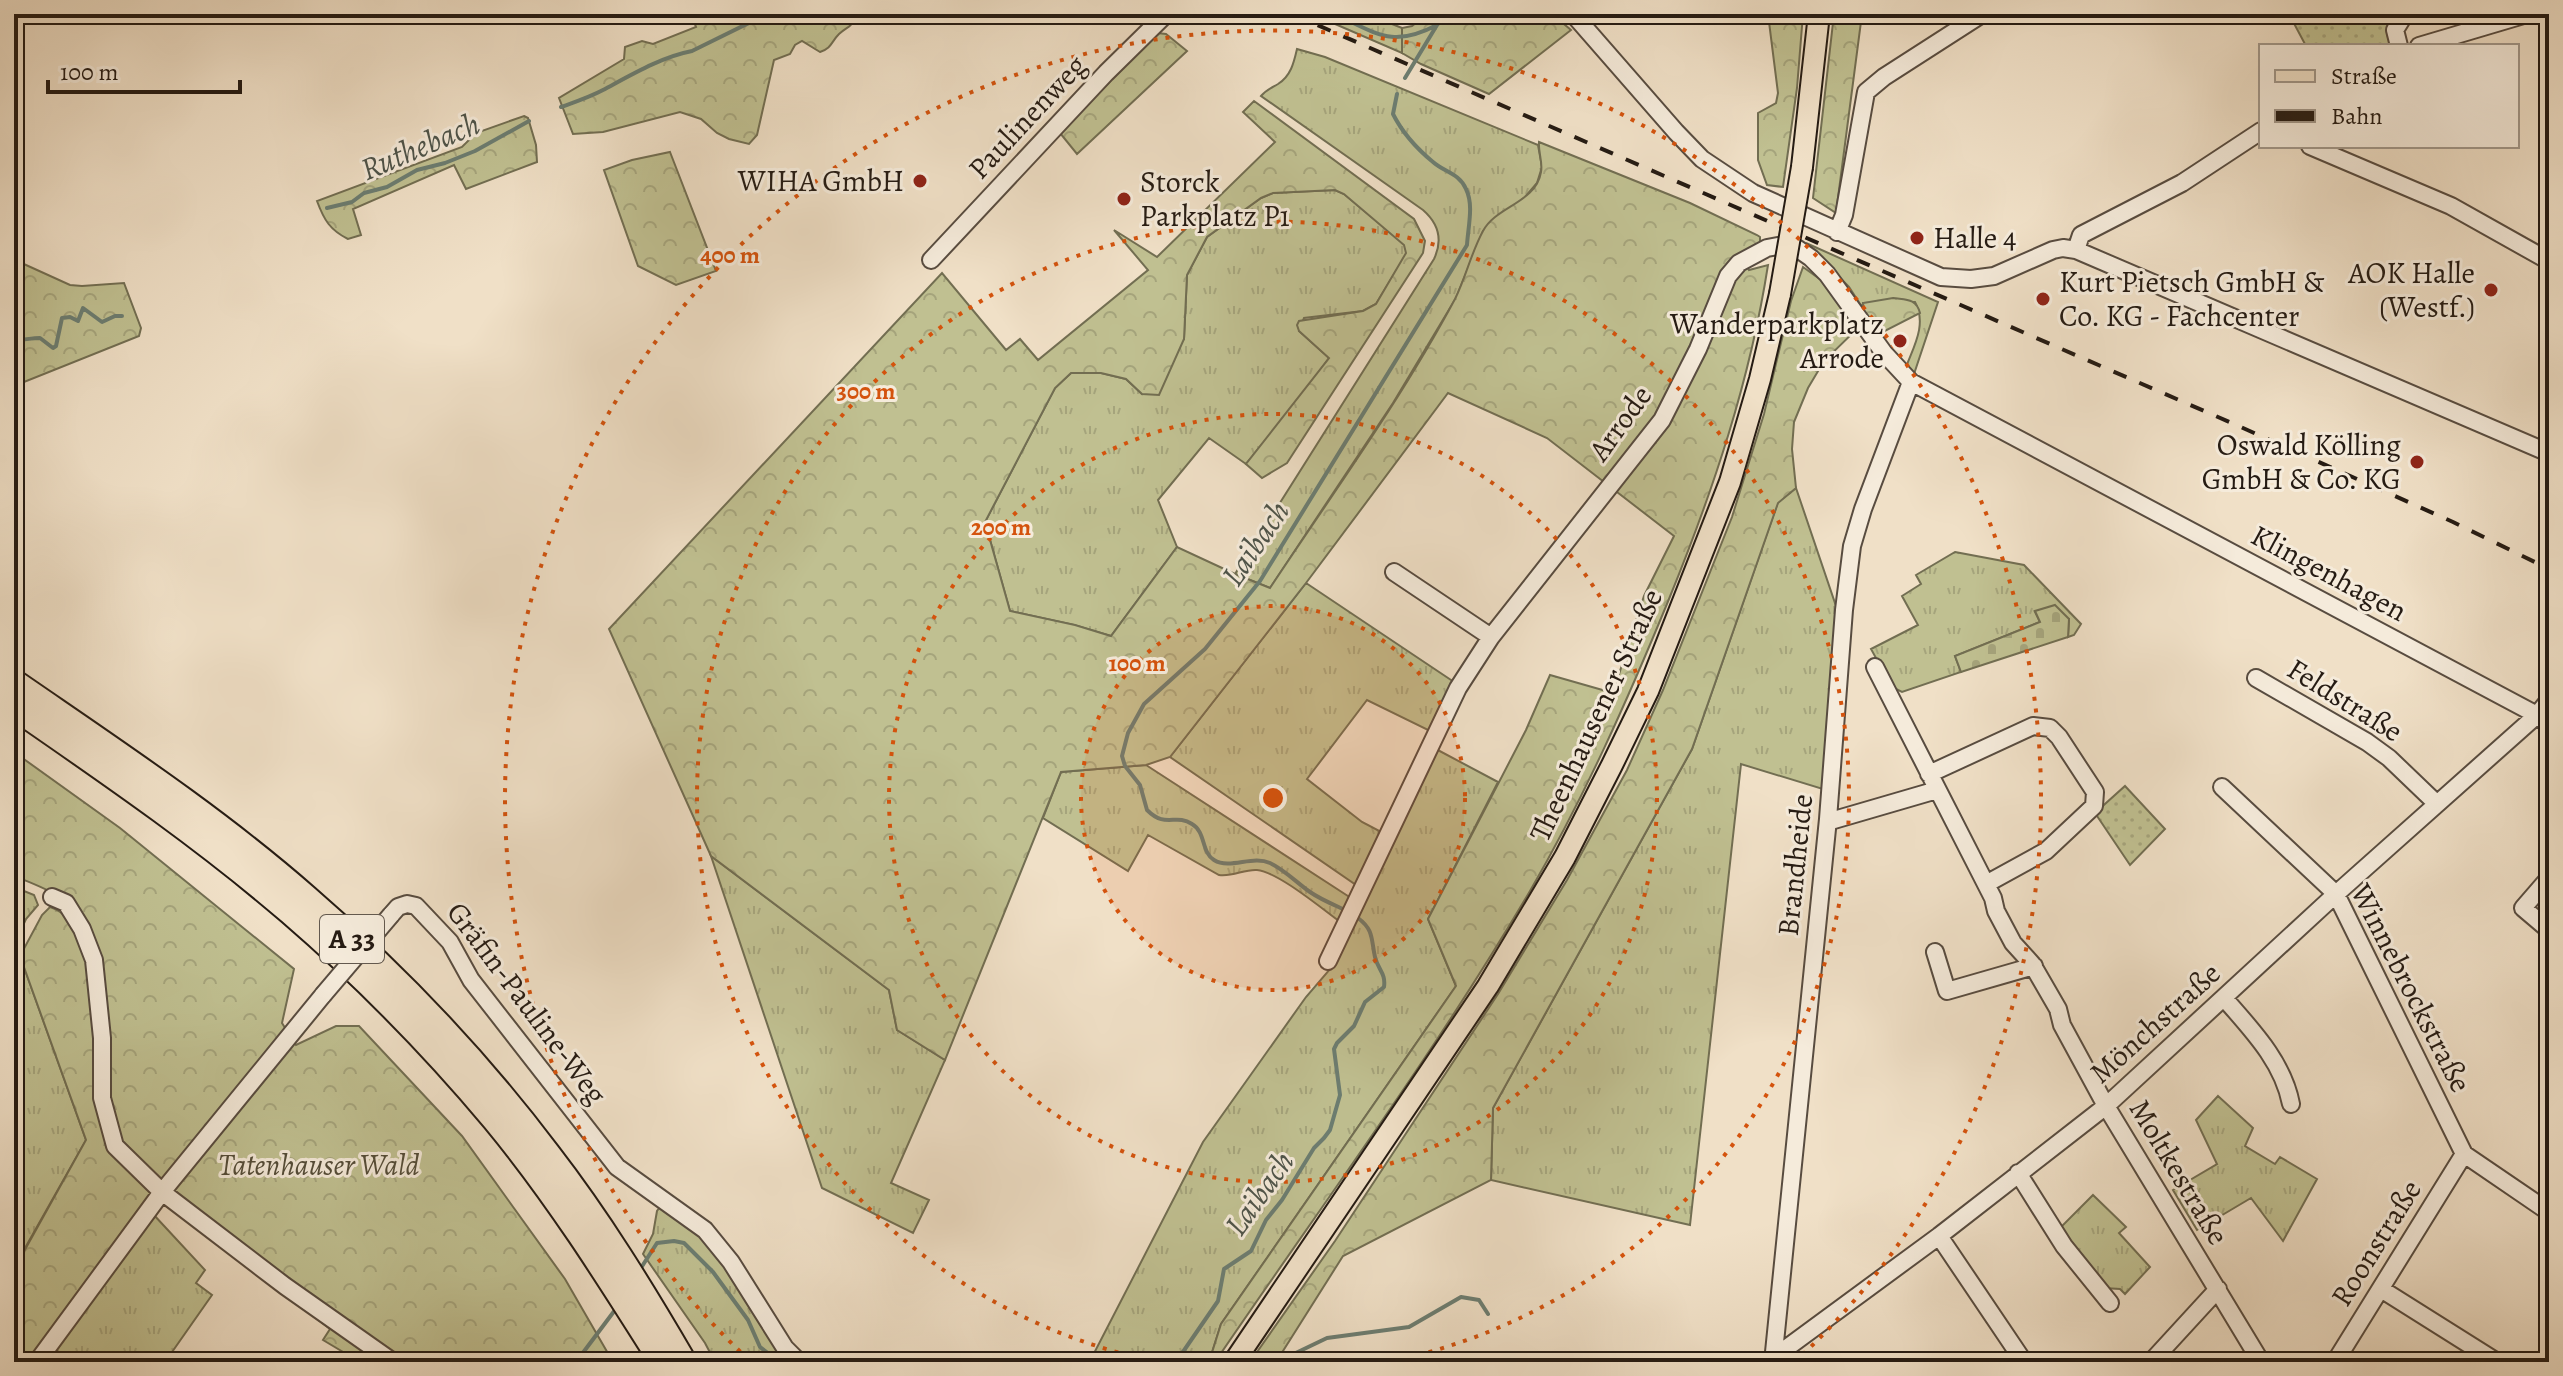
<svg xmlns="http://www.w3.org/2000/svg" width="2563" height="1376" font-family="Alegreya,serif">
<defs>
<pattern id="grass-tufts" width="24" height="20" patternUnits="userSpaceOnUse" patternTransform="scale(2)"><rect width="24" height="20" fill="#c0c091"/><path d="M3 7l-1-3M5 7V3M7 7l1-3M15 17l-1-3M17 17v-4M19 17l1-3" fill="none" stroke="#a5a47c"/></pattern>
<pattern id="forest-crowns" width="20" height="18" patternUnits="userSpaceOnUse" patternTransform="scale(2)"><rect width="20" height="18" fill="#c0c091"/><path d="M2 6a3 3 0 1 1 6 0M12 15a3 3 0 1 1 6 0" fill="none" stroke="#a5a47c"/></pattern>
<pattern id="cemetery-stones" width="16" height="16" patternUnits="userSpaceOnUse" patternTransform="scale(2)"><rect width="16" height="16" fill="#c0c091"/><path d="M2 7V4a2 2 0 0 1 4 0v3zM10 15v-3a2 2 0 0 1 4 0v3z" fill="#a5a47c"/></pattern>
<pattern id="park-dots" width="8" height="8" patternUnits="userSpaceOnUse" patternTransform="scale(2)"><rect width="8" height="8" fill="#c0c091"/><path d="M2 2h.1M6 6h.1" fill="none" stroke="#a5a47c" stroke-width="1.8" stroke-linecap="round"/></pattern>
</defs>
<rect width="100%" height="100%" fill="#f0e0c7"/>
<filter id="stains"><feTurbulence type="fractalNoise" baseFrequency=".0025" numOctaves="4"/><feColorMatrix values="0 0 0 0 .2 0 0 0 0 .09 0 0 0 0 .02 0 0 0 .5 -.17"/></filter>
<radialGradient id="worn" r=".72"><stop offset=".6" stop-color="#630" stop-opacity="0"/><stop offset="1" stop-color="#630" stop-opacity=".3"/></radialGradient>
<path fill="url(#grass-tufts)" stroke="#726e52" stroke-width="2" d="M1312,14H1367L1402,28V53Z
M1297,49L1325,57L1538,145L1542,167L1537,183L1525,197L1483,231L1456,298L1393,403L1270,588L1235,574L1434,259C1443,240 1439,224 1423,210L1261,96C1266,90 1271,88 1278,84C1291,76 1294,62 1297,49Z
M1335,190L1344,194L1405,245L1407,253L1376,304L1363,311L1304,318L1299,331L1329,358L1300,398L1246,464L1209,438L1158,500L1177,547L1111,636L1074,625L1010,611L985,522L1055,388L1071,373H1101L1126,379L1142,394L1184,339L1187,275L1207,237L1261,198L1273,193Z
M1806,243L1938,302L1914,374L1906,367C1914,346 1927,324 1915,302L1863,303L1862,307L1849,287Z
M1796,488L1838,612L1826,790L1741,764L1690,1225L1491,1180L1493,1108L1692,749L1778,502Z
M1955,552L2024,565L2081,624L2074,635L2068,637L2069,619L2035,612L2040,622L1955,656L1961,672L1902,692L1892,687L1871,649L1918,625L1902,596L1921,584L1916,575Z
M1306,583L1457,684L1430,731L1367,700L1307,779L1362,822L1385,834L1359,887L1170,757Z
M1434,748L1498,782L1428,919L1456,986L1221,1324L1209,1362L1090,1361L1203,1142L1306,997L1337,961Z
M1146,765L1351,898L1339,921C1321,908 1278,872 1257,870C1244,869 1233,877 1219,875L1148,835L1128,871L1043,818L1061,772Z
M711,856L889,990L897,1030L945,1060L891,1183L929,1200L913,1233L822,1188Z
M14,887L34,895L38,905L26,919L14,945Z
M20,956L86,1140L16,1264L14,1263V968Z
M2218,1096L2253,1128L2245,1146L2275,1164L2280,1157L2317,1179L2283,1241L2251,1198L2197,1230L2173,1190L2217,1164L2196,1120Z
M2093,1195L2126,1227L2119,1233L2150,1267L2125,1294L2120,1289L2104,1288L2061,1227Z
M660,1207L700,1233L726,1265L777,1351L787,1362H715L705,1343L643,1254L653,1234L657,1211Z
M153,1214L205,1270L196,1283L212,1295L165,1362H71L55,1350Z"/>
<path fill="url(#forest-crowns)" stroke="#726e52" stroke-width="2" d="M691,14H856C851,29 849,25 839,34C831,42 832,48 820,52L802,41L795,45L790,54L774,60L757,135L749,144L729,139L717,133L701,119L680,112L603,132L573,134L559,98L624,59L625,47L642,41L653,44L696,27Z
M1427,14H1552L1571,30L1489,94L1421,64L1402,53V28L1412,26Z
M1768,14H1803L1797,88L1783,187L1767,185L1758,160V113L1776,103L1778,93Z
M1834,14H1862L1836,213L1813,198Z
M1157,33L1166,34L1187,51L1077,154L1060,133Z
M1254,101L1414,219L1425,241L1423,253L1287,463L1262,478L1246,464L1329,358L1299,331L1297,325L1299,321L1363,311L1376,304L1406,253L1404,245L1344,194L1335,190L1273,193L1261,198L1207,237L1187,275L1184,339L1159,395L1142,394L1126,379L1101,373H1071L1055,388L985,522L1010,611L1075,625L1111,636L1177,547L1235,574L1270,588C1333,493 1401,400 1455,299C1466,277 1471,253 1483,231C1496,206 1536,203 1541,172C1543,162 1538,152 1539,142L1690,203L1757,235L1760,237V243L1741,256L1749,270L1768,265C1750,381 1713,491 1669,599C1628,699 1584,798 1530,891C1435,1053 1321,1206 1215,1362H1209L1221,1324L1456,986L1428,919L1526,730L1550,675L1613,693L1644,596L1674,536L1547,438L1448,393L1306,583L1170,757L1146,765L1061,772L945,1060L897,1030L889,990L711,856L609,629L942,273L1006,350L1020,339L1038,360L1148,270L1114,230L1157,257L1275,142L1243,112Z
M524,116L528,118L536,145L537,162L466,189L454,165L353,209L361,235L348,239C330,230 324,220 317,201L462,147L476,133Z
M670,152L716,271L676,285L638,266L604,170L632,160Z
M15,260L70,285L82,286L124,283L141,328L139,336L14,386Z
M1803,267L1821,280L1858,328L1824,361L1808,388L1794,422L1792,449L1796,488L1778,503L1692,749L1493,1108L1491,1180L1343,1256L1276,1362H1250L1335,1241L1498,994L1567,880L1627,770L1663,690L1732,517L1764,414L1791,301Z
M1893,298C1906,300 1916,298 1920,313L1879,334L1864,311L1863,303Z
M14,752L120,828L294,969L282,1023L296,1045L336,1026H359L462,1136L565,1279L613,1362H360L323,1340L330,1329L165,1199L55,1349L71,1362H14V1263L17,1264L86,1140L20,956L42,915L50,907C72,913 78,940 88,956C88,948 88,937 86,929C76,898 41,887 14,876Z"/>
<path fill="url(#cemetery-stones)" stroke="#726e52" stroke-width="2" d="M2055,605L2069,619L2068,637L1961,672L1955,656L2040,622L2035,611Z"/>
<path fill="url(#park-dots)" stroke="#726e52" stroke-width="2" d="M2289,14H2398L2387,32L2391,44L2386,46H2306Z
M2125,786L2165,829L2130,865L2095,813Z"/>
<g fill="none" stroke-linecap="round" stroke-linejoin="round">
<path stroke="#6c7d71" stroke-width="4" d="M1334,14C1377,33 1391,49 1437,25
M1405,78L1437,25L1447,14
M561,107C575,102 590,97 603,90C631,75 661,57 692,51L767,14
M327,208L352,202L364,193L387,187L417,170L445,163L475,151L529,121
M14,358L17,356L16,341C18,340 35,338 40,338L53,348L56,346L62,318L70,317L78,321L83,308L102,322L115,316H122
M1343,909C1332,904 1320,899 1310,892C1297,883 1285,870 1270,863C1252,855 1230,870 1214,860C1201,852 1206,832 1192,824C1175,813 1166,829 1147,810L1140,785L1125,766L1122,756L1128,733L1144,704L1205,649L1260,581L1467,245C1468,227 1474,205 1466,189C1459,173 1444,172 1433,162C1416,148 1402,132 1393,114L1397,94
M639,1271L657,1243L674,1241L684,1243L713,1272L748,1320L760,1347L779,1362
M576,1362L618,1306
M1176,1362L1218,1301L1224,1269L1251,1251L1266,1220L1282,1200L1314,1148L1324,1138L1330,1130L1340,1095L1334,1049L1337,1043L1354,1026L1365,1002L1384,987C1386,973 1378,970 1375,957C1371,939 1374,930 1358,918
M1277,1362L1327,1338L1409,1327L1461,1297L1479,1300L1488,1314"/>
<defs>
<path id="minor" d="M1573,14L1676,132L1702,159L1753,193L1941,277L1971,279L1994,276L2053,250L2063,248L2076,250L2549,453
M2399,46L2395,30L2405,14
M2419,46L2527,14
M2310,146L2451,206L2549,261
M1837,232L1844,215L1866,92L1884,77L1982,14
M2076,250L2081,235L2182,183L2261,131
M931,260L1106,73L1166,14
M1394,572L1491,637
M1875,667L1993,898L1996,911L2013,943L2032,964L2058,1009L2062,1025L2106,1106L2261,1362
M2256,678L2367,742L2389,758L2437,804
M1929,774L2033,726L2050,728L2059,737L2095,792L2094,806L2046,851L1986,884
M2222,787L2336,894L2464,1154L2549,1212
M1828,819L1834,820L1937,790
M2549,878L2523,908L2549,930
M52,897L66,903L82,929L94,960L102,1038V1098L115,1146L162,1192L285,1286L393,1362
M391,915L398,907L407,904L416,906L450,942L471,980L617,1167L705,1230L731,1262L785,1348L799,1362
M1935,952L1947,991L2034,966
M1328,961L1458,688L1491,637L1662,420L1698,349L1728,276L1739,263L1767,248L1783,245L1798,249L1811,258L1827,274L1884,353L1911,382L2537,715L2549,725
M2224,998C2252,1030 2283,1062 2291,1104
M2018,1173L2064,1246L2110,1303
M1939,1236L2024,1362
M2381,1289L2497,1362
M1773,1358L1939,1236L2106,1106L2336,894L2537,715L2549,700
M37,1362L162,1192L323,995
M1773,1362L1828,819L1844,610L1852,546L1863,509L1911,382
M2151,1362L2218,1289
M2335,1362L2464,1154"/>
<path id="major" d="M1802,167L1819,14
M1234,1362L1488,986L1565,857L1612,765L1648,691L1730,482L1760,379L1780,294"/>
<path id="highway" d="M14,682C114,751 216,818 307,898C395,974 478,1061 548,1154C599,1220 642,1290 684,1362
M14,707C108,772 203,837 290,912C363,975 432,1045 494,1119C557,1195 609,1278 662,1362"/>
</defs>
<use href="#minor" stroke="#584c40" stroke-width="20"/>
<use href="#major" stroke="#251b13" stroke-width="24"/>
<use href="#highway" stroke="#251b13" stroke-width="28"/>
<use href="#minor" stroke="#f5ebdb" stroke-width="16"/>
<use href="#major" stroke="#f0e0c7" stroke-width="20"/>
<use href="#highway" stroke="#f0e0c7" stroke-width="24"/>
<path stroke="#251b13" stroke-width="4" stroke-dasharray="14 14" stroke-linecap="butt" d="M1292,14L2234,424L2453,522L2549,569"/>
<defs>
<path id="minor-bridge" d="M323,995L391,915"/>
<path id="major-bridge" d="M1780,294L1802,167"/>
</defs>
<use href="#minor-bridge" stroke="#584c40" stroke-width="20" stroke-linecap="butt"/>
<use href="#major-bridge" stroke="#251b13" stroke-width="24" stroke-linecap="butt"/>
<use href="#minor-bridge" stroke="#f5ebdb" stroke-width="16"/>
<use href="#major-bridge" stroke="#f0e0c7" stroke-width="20"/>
</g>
<circle cx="1273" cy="798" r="192" fill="#d4530d" fill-opacity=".12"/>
<g fill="none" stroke="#d4530d" stroke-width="4" stroke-dasharray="4 8">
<circle cx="1273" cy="798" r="192"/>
<circle cx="1273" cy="798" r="384"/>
<path d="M1153 1361A576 576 0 1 1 1393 1361"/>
<path d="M749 1360A768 768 0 1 1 1797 1360"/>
</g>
<g fill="#8f2418" stroke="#f5ebdb" stroke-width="3">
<circle cx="920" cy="181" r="8"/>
<circle cx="1124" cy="199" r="8"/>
<circle cx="1917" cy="238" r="8"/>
<circle cx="2491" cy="290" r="8"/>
<circle cx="2043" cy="299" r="8"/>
<circle cx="1900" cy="341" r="8"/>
<circle cx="2417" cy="462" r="8"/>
</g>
<g text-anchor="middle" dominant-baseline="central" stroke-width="6" stroke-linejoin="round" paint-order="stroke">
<rect fill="#f5ebdb" stroke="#63594f" stroke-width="2" x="320" y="915" width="64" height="48" rx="6"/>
<g font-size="28" font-weight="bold" fill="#251b13">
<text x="352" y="939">A 33</text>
</g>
<g font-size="30" fill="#251b13" stroke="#f5ebdb">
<text transform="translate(1027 117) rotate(-47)">Paulinenweg</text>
<text transform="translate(1620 423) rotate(-54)">Arrode</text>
<text transform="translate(2329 573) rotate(28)">Klingenhagen</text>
<text transform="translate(2345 700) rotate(32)">Feldstraße</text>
<text transform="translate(1596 715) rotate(-65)">Theenhausener Straße</text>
<text transform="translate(1795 865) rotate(-84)">Brandheide</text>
<text transform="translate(2411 988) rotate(63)">Winnebrockstraße</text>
<text transform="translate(527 1003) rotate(53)">Gräfin-Pauline-Weg</text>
<text transform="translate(2155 1023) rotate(-42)">Mönchstraße</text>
<text transform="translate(2179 1172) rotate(59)">Moltkestraße</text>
<text transform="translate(2376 1243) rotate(-58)">Roonstraße</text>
</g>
<g font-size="30" fill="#251b13" stroke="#f5ebdb" text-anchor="end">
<text x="904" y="181">WIHA GmbH</text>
<text x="1140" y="182" text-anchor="start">Storck<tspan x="1140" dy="34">Parkplatz P1</tspan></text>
<text x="1933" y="238" text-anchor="start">Halle 4</text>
<text x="2475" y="273">AOK Halle<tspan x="2475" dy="34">(Westf.)</tspan></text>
<text x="2059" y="282" text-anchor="start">Kurt Pietsch GmbH &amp;<tspan x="2059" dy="34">Co. KG - Fachcenter</tspan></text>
<text x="1884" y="324">Wanderparkplatz<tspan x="1884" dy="34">Arrode</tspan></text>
<text x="2401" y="445">Oswald Kölling<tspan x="2401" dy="34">GmbH &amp; Co. KG</tspan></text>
</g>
<g font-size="30" font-style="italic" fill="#544d39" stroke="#f5ebdb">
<text x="319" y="1165">Tatenhauser Wald</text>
</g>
<g font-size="32" font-style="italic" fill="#4e544a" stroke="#f5ebdb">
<text transform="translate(420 146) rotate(-23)">Ruthebach</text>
<text transform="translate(1255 543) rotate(-56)">Laibach</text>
<text transform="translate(1259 1193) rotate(-55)">Laibach</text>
</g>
</g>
<circle cx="1273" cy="798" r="12" fill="#d4530d" stroke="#f5ebdb" stroke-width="4"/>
<g font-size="24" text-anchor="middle" font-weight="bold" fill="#d4530d" stroke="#f5ebdb" stroke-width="6" stroke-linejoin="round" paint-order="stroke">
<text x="730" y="263">400 m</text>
<text x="866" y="399">300 m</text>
<text x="1001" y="535">200 m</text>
<text x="1137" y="671">100 m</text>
</g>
<rect width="2563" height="1376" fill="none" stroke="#f0e0c7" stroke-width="48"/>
<rect x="16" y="16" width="2531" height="1344" fill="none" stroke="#251b13" stroke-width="4"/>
<rect x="24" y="24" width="2515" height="1328" fill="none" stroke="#251b13" stroke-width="2"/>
<rect x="2259" y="44" width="260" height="104" fill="#f5ebdb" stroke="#a2988b" stroke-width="2"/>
<rect x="2275" y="70" width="40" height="12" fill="#f0e0c7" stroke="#a2988b" stroke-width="2"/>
<text x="2331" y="84" font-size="24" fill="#251b13">Straße</text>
<rect x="2275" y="110" width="40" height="12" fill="#251b13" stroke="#a2988b" stroke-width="2"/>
<text x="2331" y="124" font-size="24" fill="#251b13">Bahn</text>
<path d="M48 80v12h192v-12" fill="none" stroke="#251b13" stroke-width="4"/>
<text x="60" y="80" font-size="24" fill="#251b13" stroke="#f5ebdb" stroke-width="6" paint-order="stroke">100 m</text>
<rect width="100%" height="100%" filter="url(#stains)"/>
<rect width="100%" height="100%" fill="url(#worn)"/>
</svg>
